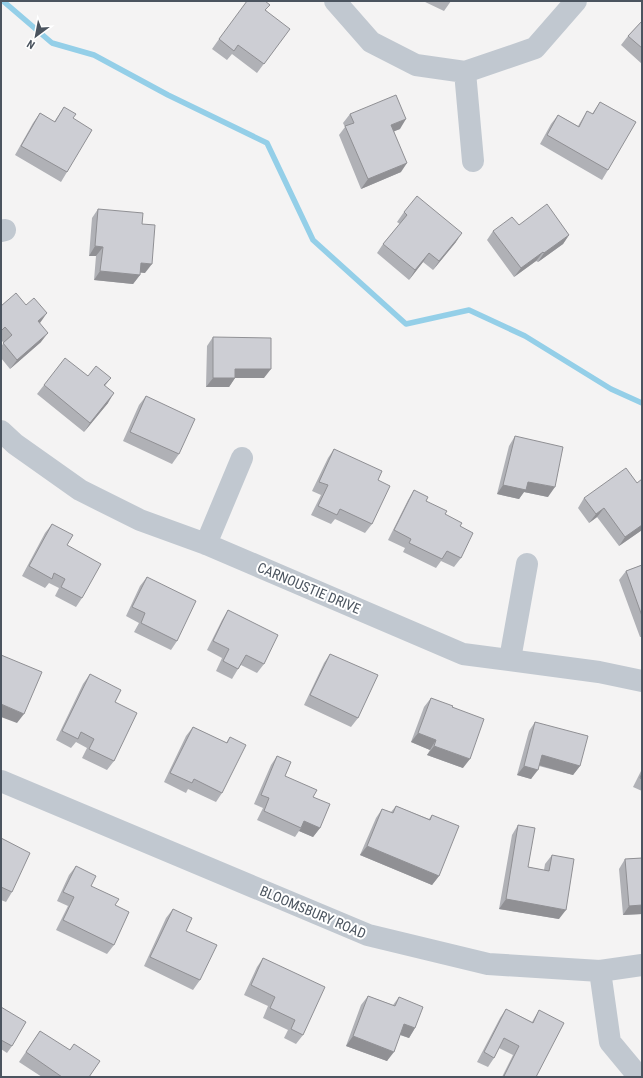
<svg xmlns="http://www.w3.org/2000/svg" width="643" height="1078" font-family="'Roboto Condensed',sans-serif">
<rect width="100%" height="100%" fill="#f4f3f3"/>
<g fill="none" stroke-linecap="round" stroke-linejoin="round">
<path stroke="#94cfe8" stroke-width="5.5" d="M3,1L52,43L94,55L168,95L267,143L313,240L406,324L469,310L525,336L611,389L642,403"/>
<path stroke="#c1c8d0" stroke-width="22" d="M335,1L371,42L416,65L465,72L535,48L576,1
M465,72L473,161
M1,231L5,230
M1,431L15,444L80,490L140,520L206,544L463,654L599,672L642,681
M206,544L242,458
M510,659L527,564
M1,781L368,935L488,964L600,971L642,965
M600,971L610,1042L639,1077"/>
</g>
<path fill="#b0b1b6" d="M423,1H451L444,11Z
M266,10L283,38L257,73L232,54L227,60L212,49L219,39Z
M642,21V64L621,45L628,36Z
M600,102L608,170L602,180L540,144L551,124L558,115L578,126L587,111L592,114Z
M64,107L73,118L67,172L61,182L15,155L33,123L40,113L54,122Z
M350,114L400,129L394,131L401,172L361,189L339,135L345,127L343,123Z
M98,209L142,224L145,273L140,272V275L133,284L94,280L96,256H89L92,218Z
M404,212L456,242L433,270L423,262L409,280L377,253L383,244L400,224L397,222Z
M519,225L569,235L563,244L538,262L536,261L514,277L487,240L493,231Z
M1,306L40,323H39L41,342L10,369L1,358V346L4,343L1,340Z
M213,337L264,378H235L229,387H206L207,346Z
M88,376L111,378L105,386L108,403L84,432L37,394L44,385Z
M146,396L179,454L172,464L123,441L139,405Z
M515,436L548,497L524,492L519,499L497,494L509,446Z
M334,449L378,480L372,524L365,533L335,519L331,524L311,515L321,495L312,491L328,458Z
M637,483L642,530L619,546L597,517L589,523L578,508L584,498Z
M414,490L426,501L460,526L461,558L454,567L441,561L436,568L403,552L405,548L388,540L408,500Z
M52,524L67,545L82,598L76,607L55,596L59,588L49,583L45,588L22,576L45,533Z
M642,565V637H640L619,580L626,571Z
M147,577L177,641L171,650L134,632L139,623L126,616L140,586Z
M228,610L264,664L257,673L241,665L238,669L232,679L216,671L222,658L207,650L222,620Z
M330,654L358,718L351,727L304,705L324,663Z
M90,674L115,702L114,761L107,770L82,758L87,748L76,742L71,748L56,740L83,684Z
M431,698L452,707L463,768L427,755L430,750L411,742L424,707Z
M535,722L580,766L573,775L539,766L531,779L517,775L529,731Z
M193,727L226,743L230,737L222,793L216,802L188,789L186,793L164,782L186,736Z
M277,756L285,776L313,797L320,828L313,837L299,831L295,837L257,820L263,808L254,804L271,765Z
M642,769V791L633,787Z
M396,806L429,819L432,815L439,876L432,885L360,855L376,818L382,809L391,812Z
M518,825L528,867L544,870L545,864L552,855L559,919L499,909L512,835Z
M1,838L12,892L6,902L1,900Z
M642,858V914L623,915L619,869L625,859Z
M76,866L91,886L114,945L107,954L56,930L68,906L57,901L69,875Z
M173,909L186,931L200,980L193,990L144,966L166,918Z
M263,958L303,1035L296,1044L284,1038L288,1030L263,1018L268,1006L244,995L257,967Z
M368,996L393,1005L399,997L415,1028L409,1038L400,1035L387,1061L346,1046L361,1005Z
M1,1007L12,1046L7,1053L1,1049Z
M506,1009L532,1022L539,1010L536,1077H502L513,1055L499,1048L494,1058L488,1067L477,1062L500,1018Z
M40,1031L89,1077H42L19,1062Z"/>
<path fill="#909094" d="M406,119L400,129L385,135L391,125Z
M407,163L401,172L361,189L368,179Z
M462,233L456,242L433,270L439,261Z
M569,235L563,244L538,262L544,253Z
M95,246L103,247L96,256H89Z
M543,252L536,261L514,277L521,268Z
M429,253L423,262L409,280L415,270Z
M141,263L152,264L145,273L134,272Z
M100,271L140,275L133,284L94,280Z
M47,313L40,323L31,330L38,321Z
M48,333L41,342L10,369L17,360Z
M235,369H271L264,378H235L229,387H206L213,378Z
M114,393L108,403L84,432L90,423Z
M528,482L555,487L548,497L524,492L519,499L497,494L503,485Z
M604,508L597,517L589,523L596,514Z
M642,525V530L619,546L625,537Z
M1,704L24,714L17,723L1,717Z
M418,733L436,740L430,750L411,742Z
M434,746L470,759L463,768L427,755Z
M542,755L580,766L573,775L535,764Z
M524,766L538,770L531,779L517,775Z
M304,821L320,828L313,837L299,831L301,828Z
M367,846L439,876L432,885L360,855Z
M506,899L566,910L559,919L499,909Z
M642,905V914L623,915L629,906Z
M404,1024L415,1028L409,1038L398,1034Z
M353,1036L394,1052L387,1061L346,1046Z"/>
<path fill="#cdced4" stroke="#909094" d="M247,1H265L270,5L265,10L290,29L264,64L238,45L234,51L219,39Z
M642,21V48L628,36Z
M396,95L406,119L391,125L407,163L368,179L345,126L354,123L350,114Z
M600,102L636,122L608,170L547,135L558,115L579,127L587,111L593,114Z
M64,107L76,114L73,118L92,130L67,172L21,146L40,113L55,122Z
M417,196L462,233L439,261L429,253L415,270L383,244L407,215L404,212Z
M547,204L569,235L544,253L543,252L521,268L493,231L512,217L519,225Z
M98,209L143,213L142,224L155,225L152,264L141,263L140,275L100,271L103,247L95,246Z
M16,293L26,305L34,298L47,313L38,321L48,333L17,360L3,343L12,335L5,327L1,331V306Z
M213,337L271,338V369H235V378H213Z
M65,358L88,376L96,366L111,378L104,385L114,393L90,423L44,385Z
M146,396L195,419L179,454L130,432Z
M515,436L563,447L555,487L528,482L526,490L503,485Z
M334,449L382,471L378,480L390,486L372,524L340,509L337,515L318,506L328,485L319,482Z
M626,468L637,483L642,479V525L625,537L604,508L596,514L584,498Z
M414,490L428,497L426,501L447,511L445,514L462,523L460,526L473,533L461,558L447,551L442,559L409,543L411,539L394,530Z
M52,524L73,535L67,545L101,564L82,598L61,587L65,579L54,573L52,579L29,566Z
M642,565V616L626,571Z
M147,577L196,601L177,641L141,623L145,613L132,607Z
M228,610L278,635L264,664L246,655L238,669L223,661L229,649L213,641Z
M330,654L378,675L358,718L310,695Z
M1,655L42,672L24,714L1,704Z
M90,674L121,690L115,702L137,713L114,761L89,749L94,739L81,732L78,739L62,731Z
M431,698L453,706L452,707L484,719L470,759L434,746L436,740L418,733Z
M535,722L588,736L580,766L542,755L538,770L524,766Z
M193,727L227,743L230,737L246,745L222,793L194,779L192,783L170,773Z
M277,756L291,762L285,776L317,790L313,797L330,804L320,828L304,821L301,828L264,811L269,798L261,795Z
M642,773V779L640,778Z
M396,806L430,820L432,815L459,826L439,876L367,846L382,809L393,813Z
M518,825L535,828L528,867L549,871L552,855L574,859L566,910L506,899Z
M1,838L30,853L12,892L1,887Z
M642,858V905L629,906L625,859Z
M76,866L96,876L91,886L119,899L115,905L129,912L114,945L63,920L74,897L63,892Z
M173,909L192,918L186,931L217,945L200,980L150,957Z
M263,958L325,987L303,1035L291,1029L295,1020L270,1008L275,997L251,985Z
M368,996L395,1006L399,997L423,1007L415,1028L404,1024L394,1052L353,1036Z
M1,1007L26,1022L12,1046L1,1040Z
M506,1009L533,1023L539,1010L564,1023L536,1077H506L504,1076L519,1046L504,1038L494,1058L484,1052Z
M40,1031L70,1050L74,1044L100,1061L89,1077H62L26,1052Z"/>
<g text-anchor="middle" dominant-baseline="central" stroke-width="4" stroke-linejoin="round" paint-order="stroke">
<g font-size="14" fill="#4b545f" stroke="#fff">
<text transform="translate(309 588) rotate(23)">CARNOUSTIE DRIVE</text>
<text transform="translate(313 912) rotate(23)">BLOOMSBURY ROAD</text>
</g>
</g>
<rect width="643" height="1078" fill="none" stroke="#4b545f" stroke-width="4"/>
<g transform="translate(36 36) rotate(212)" stroke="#ffffff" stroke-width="3" paint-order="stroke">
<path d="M0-3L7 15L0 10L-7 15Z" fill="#4b545f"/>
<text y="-6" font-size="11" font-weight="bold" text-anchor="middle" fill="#4b545f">N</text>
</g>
</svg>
